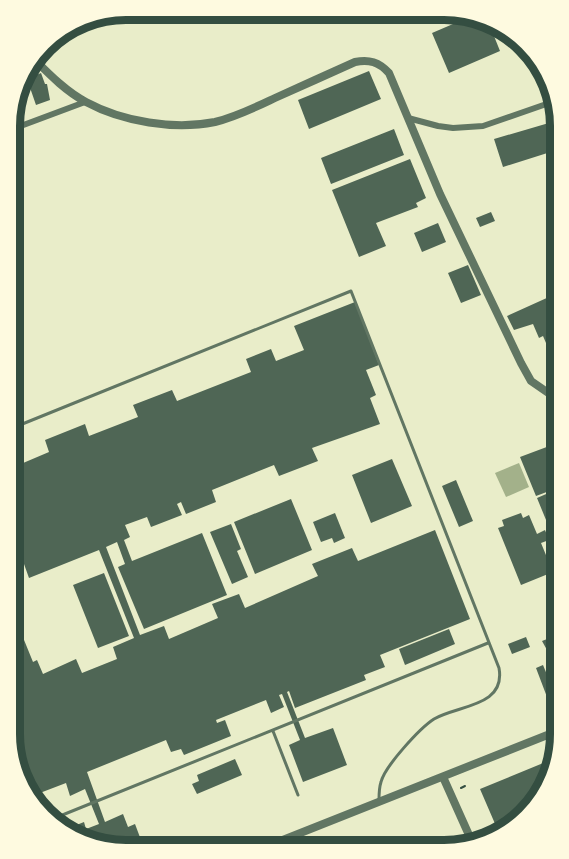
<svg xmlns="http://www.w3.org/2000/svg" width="569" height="859" font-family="Karla,sans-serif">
<rect width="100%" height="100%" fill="#e9edc9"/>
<path fill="#a3b18a" d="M519,463L529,487L506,497L495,473Z"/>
<path fill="#4f6655" d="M474,15L488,21L500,51L449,73L432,33Z
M369,71L381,99L309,129L298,100Z
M41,73L45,84H47L50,100L36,105L27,79Z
M559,120L560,149L503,167L494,139Z
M394,129L404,155L331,184L321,158Z
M410,159L426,198L416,203L418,207L376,223L386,246L359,257L332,190Z
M491,212L495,221L480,227L476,218Z
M438,223L446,242L422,252L414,233Z
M468,265L481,295L461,303L448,273Z
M560,292V337L546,343L543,336L539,338L533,324L514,330L507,316Z
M355,302L379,365L366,370L376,395L370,398L380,424L312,448L318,461L279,476L274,465L212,490L216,502L186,514L181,502L177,504L182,515L151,527L147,517L125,525L130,537L124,540L132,561L202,533L227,595L144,629L118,567L125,564L117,542L106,547L140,635L164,626L169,639L218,618L212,604L239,594L245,608L318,576L312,564L352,548L358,561L435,530L470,619L380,655L385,667L364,675L366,680L295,708L289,691L287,692L305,738L333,728L347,765L303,782L289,745L300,740L282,694L279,695L284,707L271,713L266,700L216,720L217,723L225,720L231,736L184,755L181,749L171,752L166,740L87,772L105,822L123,814L128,827L135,824L141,840L135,842L138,849H110L64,830L84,822L86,829L99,824L85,789L70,796L66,783L32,796L18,778L9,733V603L33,662L37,660L43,674L76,659L82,673L117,659L113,647L134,638L99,550L29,578L24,564L21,565L18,555L9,557V469L49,452L45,440L85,424L89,436L138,417L133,405L172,390L177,401L251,372L246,359L271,349L276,361L304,350L294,326Z
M560,442V487L536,496L520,457Z
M392,459L412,506L371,523L352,475Z
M456,480L473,521L459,527L442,486Z
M560,488V554L537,498Z
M291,499L312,550L255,574L234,522Z
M335,513L345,538L334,543L332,538L321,542L313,522Z
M521,513L523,518L529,515L537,534L545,530L549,540L541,543L553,572L521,585L498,528L504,526L502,520Z
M231,524L241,549L237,551L248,577L232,584L210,532Z
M104,573L129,636L98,648L73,585Z
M449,629L455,644L405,665L399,649Z
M560,634V656L552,659L542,641Z
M526,637L530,647L512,654L508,644Z
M543,665L555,694L547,697L536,668Z
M557,666L560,673V692L550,669Z
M235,759L242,775L197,794L192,784L199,781L197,775Z
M553,759L536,804L499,833L480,789Z"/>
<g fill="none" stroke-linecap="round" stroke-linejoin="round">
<path stroke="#344e41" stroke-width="2" d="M461,788L465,786"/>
<path stroke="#617663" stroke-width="3" d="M10,429L351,291L499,668C506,707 458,705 434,719C420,728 385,766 381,782C379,788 379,794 379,800
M273,731L298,795
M50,820L488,643"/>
<path stroke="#617663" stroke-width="6" d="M408,118L438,126L453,128L483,126L555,101
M10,130L85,102"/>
<path stroke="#617663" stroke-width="8" d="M36,61C51,76 67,92 86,102C123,122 174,130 215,122C236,117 256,107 275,98C302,86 328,74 355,62C369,59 379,62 389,73L440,194L521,363L531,381L560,401
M443,777L473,844
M260,849L560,730"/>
</g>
<path d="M0 0H569V859H0ZM126 20H444A106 106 0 0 1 550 126V734A106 106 0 0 1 444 840H126A106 106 0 0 1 20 734V126A106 106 0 0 1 126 20Z" fill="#fefae0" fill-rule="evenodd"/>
<path fill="none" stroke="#344e41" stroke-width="8" d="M126 20H444A106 106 0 0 1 550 126V734A106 106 0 0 1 444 840H126A106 106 0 0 1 20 734V126A106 106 0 0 1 126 20Z"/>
</svg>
